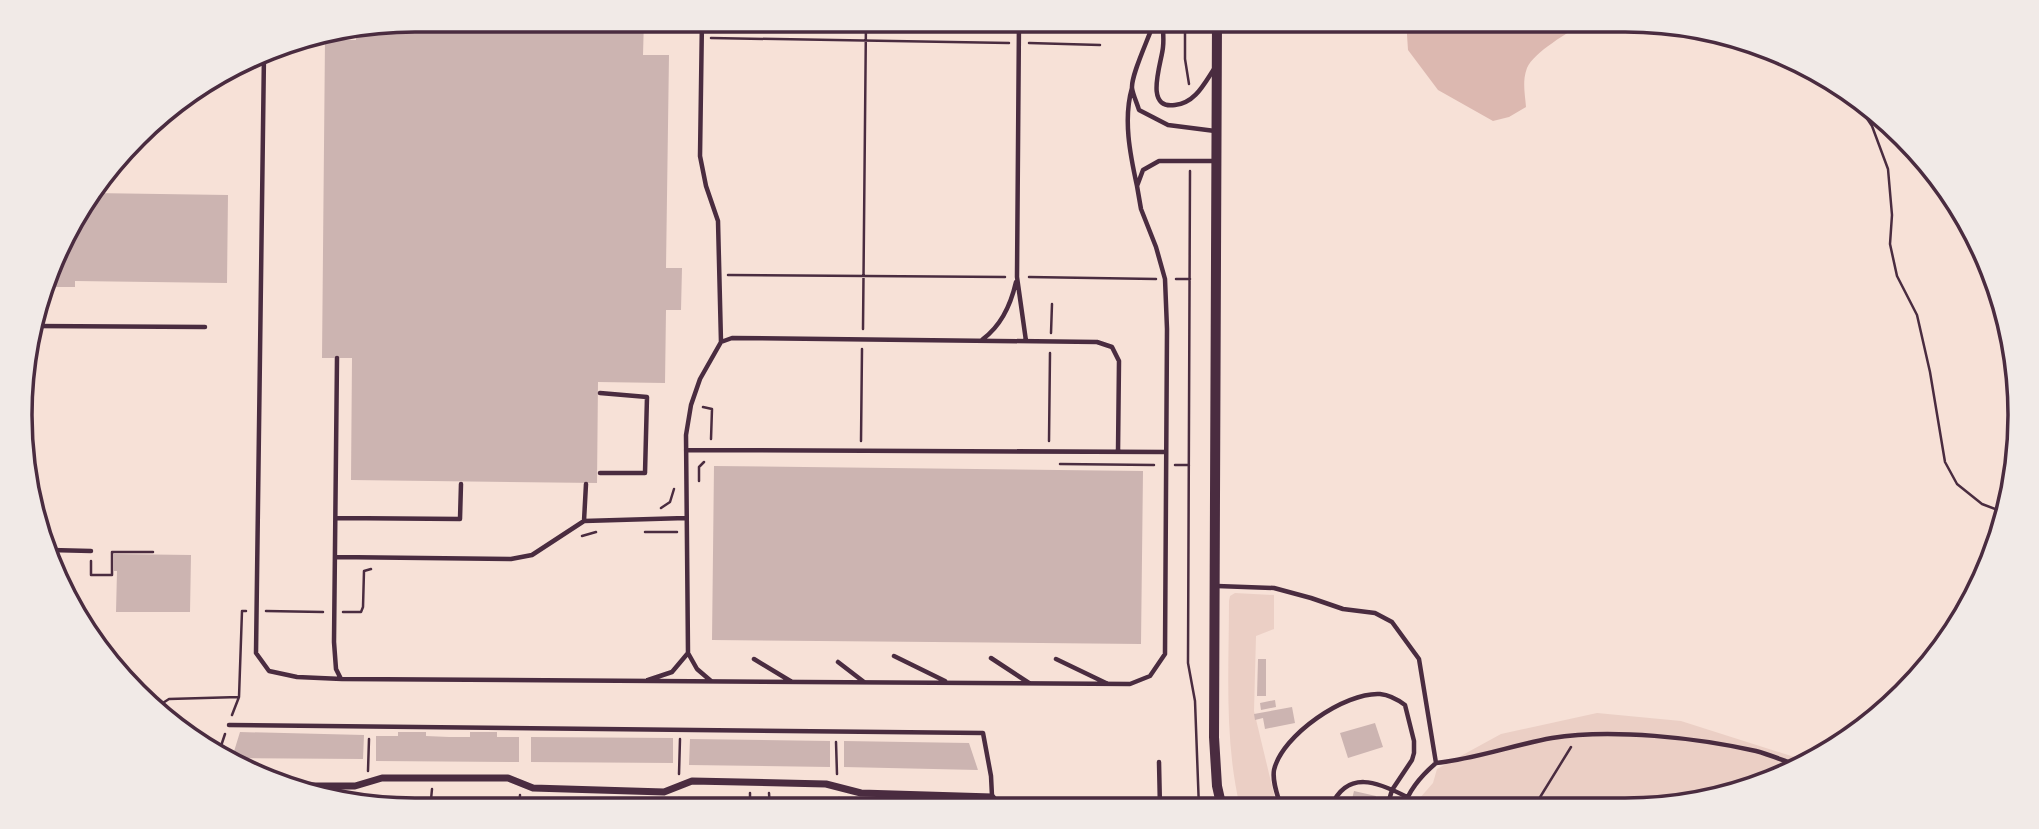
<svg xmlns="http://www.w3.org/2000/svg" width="2039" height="829" font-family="'Alegreya Sans',sans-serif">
<rect width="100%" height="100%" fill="#f7e1d7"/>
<path fill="#ebcfc5" d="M1235,593L1274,595V629L1256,636L1254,711L1277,807H1240C1224,740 1229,670 1229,601L1230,596Z
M1597,713L1681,721L1810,762L1799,769L1676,806L1412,807L1433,783L1437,769L1501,734Z"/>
<path fill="#dcb8b0" d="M1406,19H1586L1584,23C1569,32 1534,52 1527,68C1522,81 1525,94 1526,107L1509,117L1493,121L1438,90L1408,50Z"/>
<path fill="#ccb4b1" d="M414,19H644L643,55H669L666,268H682L681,310H666L665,383L598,382L597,483L351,480L352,358H322L325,40H356V29Z
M92,193L228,195L227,283L75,281V287H48L72,217Z
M714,466L1143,471L1141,644L712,640Z
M114,554L191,555L190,612H116L117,571H114Z
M1258,659H1266V696H1257Z
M1275,700L1276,707L1261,710L1260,703Z
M1292,707L1295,723L1265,729L1263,718L1255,720L1254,714Z
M1375,723L1383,747L1348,758L1340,733Z
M240,732L364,735L363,759L232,758Z
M398,732H426V736L449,737H470V732H497V737H519V762L376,761V736H398Z
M531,737L673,738V763L531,762Z
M690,739L830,741V767L689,765Z
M844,741L969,743L978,770L844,767Z
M1354,791L1376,796L1373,807H1350Z
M387,798H418L414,810L385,805Z
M466,799L497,800L495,810H464Z
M579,800L578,809H548V801Z
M656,801V809H626V802Z
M707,802H739V809H707Z
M945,804L978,805L979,808H946Z
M781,805H816L817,809H781Z
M865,805H896V808L866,809Z"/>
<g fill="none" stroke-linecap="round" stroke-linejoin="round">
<path stroke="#4a2c40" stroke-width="2.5" d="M1185,19V59L1189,84
M711,38L1009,43
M1029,43L1100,45
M1854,99L1872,126L1888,169L1892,215L1890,244L1897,276L1917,315L1930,372L1945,462L1957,484L1982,504L2003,512
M1190,171L1188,663L1195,701L1199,808
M728,275L1005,277
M1029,277L1156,279
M1176,279H1190
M863,329L866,19
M1051,333L1052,304
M703,407L712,409L711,439
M861,441L862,349
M1049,441L1050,353
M1060,464L1154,465
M1175,465H1189
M699,481V467L704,462
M661,508L670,502L674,489
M645,532H677
M582,536L596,532
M91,561V575H112V552H153
M266,611L323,612
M343,612H361L363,607L364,571L371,569
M155,708L169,699L239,697
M232,715L239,697L242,611H246
M836,742L837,774
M219,752L225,734
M368,771L369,739
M679,774L680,739
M750,793V809
M769,793L770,809
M839,798L840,809
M1534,807L1571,747
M519,809L520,795
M589,809L590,800
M679,809V798
M430,810L432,789"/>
<path stroke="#4a2c40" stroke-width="4.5" d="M702,19L700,156L706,186L718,221L721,342L700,379L691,405L686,435L688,653L697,669L711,681
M1019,19L1017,277L1026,341
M1155,19C1150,36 1131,74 1132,88C1133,95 1137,103 1139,110L1168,125L1215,131
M1162,19C1163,28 1164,38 1163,47C1162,62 1143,110 1175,105C1195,103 1204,84 1214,69
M264,54L256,653L269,671L297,677L342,679L1130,684L1150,676L1165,654L1167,329L1165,279L1156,247L1141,209L1137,186L1143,170L1159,161H1214
M1132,88C1123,119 1130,154 1137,186
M35,326L205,327
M983,339C1002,325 1011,304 1016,282
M721,342L732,338L1097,342L1112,347L1119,361L1118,452
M337,358L334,642L336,669L341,679
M600,393L647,397L645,473H600
M686,450L1166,452
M336,518L460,519L461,484
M584,521L586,484
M51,550L91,551
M335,557L511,559L532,555L584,521L686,518
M1217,586L1274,588L1311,598L1343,609L1375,613L1392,622L1419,659L1436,763C1422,775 1409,789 1404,807
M894,656L945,681
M991,658L1029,683
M754,659L792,682
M1056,659L1108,684
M838,662L864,682
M648,680L672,672L688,653
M229,725L983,733L991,776L992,796
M1159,762L1160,808
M1436,763C1475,759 1513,745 1552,738C1611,728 1698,738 1756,751C1771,755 1787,762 1802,767
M1281,807C1278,796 1272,782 1274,770C1282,735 1345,692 1380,694C1390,695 1397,699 1405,705L1414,741V753L1412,760L1392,790L1387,807
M1331,807C1347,769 1378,782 1407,797"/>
<path stroke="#4a2c40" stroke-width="7" d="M282,786H355L382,778H508L533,788L664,792L692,781L826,784L861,793L992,797L1000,808"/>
<path stroke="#4a2c40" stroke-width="10" d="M1217,19L1214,737L1217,786L1222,808"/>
</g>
<path d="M0 0H2039V829H0ZM415 32H1625A383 383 0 0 1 2008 415V415A383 383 0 0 1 1625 798H415A383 383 0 0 1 32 415V415A383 383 0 0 1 415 32Z" fill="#f1eae7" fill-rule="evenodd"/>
<path fill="none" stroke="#4a2c40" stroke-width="3.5" d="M415 32H1625A383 383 0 0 1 2008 415V415A383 383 0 0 1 1625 798H415A383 383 0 0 1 32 415V415A383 383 0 0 1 415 32Z"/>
</svg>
